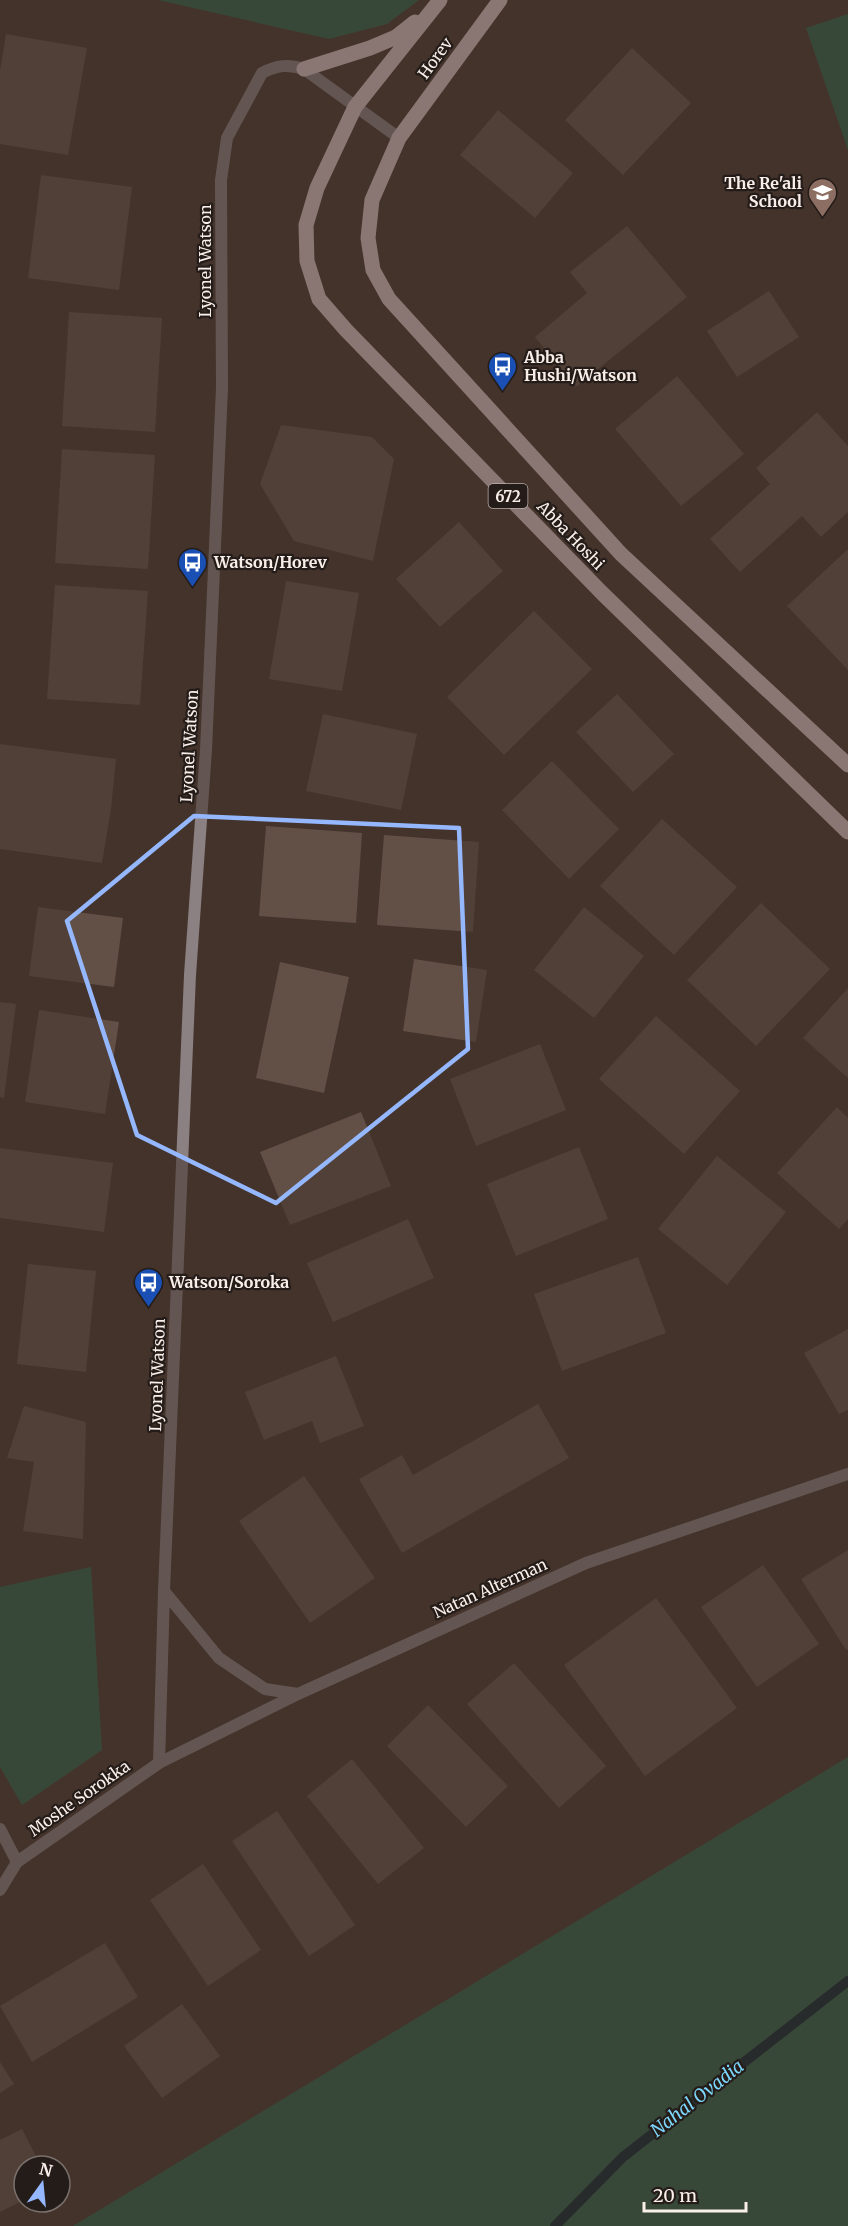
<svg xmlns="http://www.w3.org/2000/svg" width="848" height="2226" font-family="Merriweather,serif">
<rect width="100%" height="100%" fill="#44332b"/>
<path fill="#2b6348" d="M158,0H419L387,24L329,39Z
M848,14V150L806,28Z
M91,1567L102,1750L22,1805L0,1767V1587Z
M848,1757V2226H73Z"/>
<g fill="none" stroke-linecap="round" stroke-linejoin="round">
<path stroke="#07232d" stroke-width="10" d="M555,2226L623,2157L848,1981"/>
</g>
<path fill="#625047" d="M6,34L87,48L68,155L0,144V71Z
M632,48L691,103L623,175L565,120Z
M498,110L573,173L535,218L460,155Z
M41,175L132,187L119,290L28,278Z
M627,226L687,297L576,387L535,337L587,293L570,272Z
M769,291L799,337L737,377L707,331Z
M69,312L162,318L155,432L62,426Z
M677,376L744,454L681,506L615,429Z
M817,412L848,446V512L821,537L802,516L740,572L710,539L770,484L756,468Z
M281,425L372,437L394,459L373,561L294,541L260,484Z
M62,449L155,455L148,569L55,563Z
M459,522L503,571L440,627L396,579Z
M848,549V670L787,606Z
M286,581L359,593L342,691L269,679Z
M55,585L148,591L140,705L47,699Z
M534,611L592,669L504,755L447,697Z
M617,694L674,754L633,792L576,732Z
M323,714L417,734L401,810L306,791Z
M0,744L116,759L111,809L102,863L0,849Z
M552,761L619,829L569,879L502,810Z
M662,819L737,887L674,955L600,886Z
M266,826L362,833L356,923L259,916Z
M384,835L479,842L473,932L377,925Z
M761,903L830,969L756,1046L687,980Z
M38,907L123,918L114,987L29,976Z
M584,907L644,956L594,1018L534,970Z
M414,959L487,970L476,1042L403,1031Z
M280,962L349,977L324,1093L256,1078Z
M848,988V1078L803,1038Z
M0,1002L16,1004L4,1098L0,1097Z
M39,1010L119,1022L105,1114L25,1102Z
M656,1016L740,1091L684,1154L599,1079Z
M540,1044L566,1110L476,1146L450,1079Z
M837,1107L848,1118V1219L839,1229L777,1173Z
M361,1112L391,1186L290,1225L260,1152Z
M579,1147L608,1219L516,1256L487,1184Z
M0,1148L113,1163L104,1232L0,1218Z
M717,1156L786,1212L727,1285L658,1229Z
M408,1219L434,1278L333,1322L307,1263Z
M638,1257L666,1333L562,1371L534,1294Z
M28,1264L96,1271L86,1372L17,1364Z
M848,1329V1410L839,1414L804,1353Z
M336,1356L364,1426L320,1443L312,1421L264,1440L245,1392Z
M538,1404L569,1458L402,1553L359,1479L402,1455L413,1475Z
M24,1406L86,1422L83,1539L23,1531L34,1462L7,1458Z
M304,1476L375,1578L310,1623L239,1521Z
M848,1550V1649L846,1650L801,1579Z
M763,1565L819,1644L757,1687L701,1607Z
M656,1598L737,1708L645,1776L564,1665Z
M514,1663L606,1766L559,1808L467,1704Z
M428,1705L508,1786L466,1827L387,1746Z
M352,1759L424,1848L378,1884L307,1796Z
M277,1811L355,1925L309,1956L232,1841Z
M203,1864L261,1950L208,1986L150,1900Z
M105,1943L138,1997L32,2062L0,2006Z
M182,2004L220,2056L162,2098L124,2046Z
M0,2062L14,2084L0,2093Z
M22,2129L41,2166H24V2200L0,2212V2140Z"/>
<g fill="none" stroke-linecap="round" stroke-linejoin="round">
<path stroke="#8b8182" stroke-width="12" d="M164,1591L219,1658L265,1689L298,1694
M159,1763L164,1591L190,975L206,750L222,388L221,180L227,138L262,73C277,65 288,64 304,69L399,138
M0,1829L17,1862
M0,1890L17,1862L159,1763L298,1694L586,1563L848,1474"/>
<path stroke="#dfcacc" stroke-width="15" d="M440,0L355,107L317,188L306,225L307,261L319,299L346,330L602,593L848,832
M500,0L399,138L372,200L368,238L373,270L389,299L621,554L848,765
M304,69L370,48L396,37L415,22"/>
</g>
<path d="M0 0H848V2226H0ZM194,816L459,828L468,1049L276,1203L137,1135L67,921Z" fill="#44332b" fill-opacity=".55" fill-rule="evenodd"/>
<path fill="none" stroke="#94b7fd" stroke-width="4.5" stroke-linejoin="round" d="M194,816L459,828L468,1049L276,1203L137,1135L67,921Z"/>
<defs>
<symbol id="school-pin" viewBox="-11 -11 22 30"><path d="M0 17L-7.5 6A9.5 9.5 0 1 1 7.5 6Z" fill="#8d6e63" stroke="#241c19"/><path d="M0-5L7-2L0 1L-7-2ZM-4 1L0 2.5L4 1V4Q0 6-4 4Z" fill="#fff"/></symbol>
<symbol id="bus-pin" viewBox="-11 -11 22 30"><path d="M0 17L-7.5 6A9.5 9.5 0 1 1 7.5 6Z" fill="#1a4fb4" stroke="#241c19"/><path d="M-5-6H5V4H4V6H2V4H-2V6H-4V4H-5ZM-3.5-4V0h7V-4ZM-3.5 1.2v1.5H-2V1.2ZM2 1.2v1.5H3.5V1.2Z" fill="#fff"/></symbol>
</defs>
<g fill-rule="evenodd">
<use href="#school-pin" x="806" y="176" width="33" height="45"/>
<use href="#bus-pin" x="486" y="350" width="33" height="45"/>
<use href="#bus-pin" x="176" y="546" width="33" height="45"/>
<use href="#bus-pin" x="132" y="1266" width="33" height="45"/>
</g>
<g text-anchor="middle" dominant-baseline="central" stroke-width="4.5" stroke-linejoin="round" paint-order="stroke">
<rect fill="#241c19" stroke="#baafab" stroke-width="1.5" x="488.5" y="484" width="39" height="24" rx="4.5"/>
<g font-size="15" font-weight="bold" fill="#faeee9">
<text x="508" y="496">672</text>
</g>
<g font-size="16" fill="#faeee9" stroke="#241c19">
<text transform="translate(435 58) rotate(-54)">Horev</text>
<text transform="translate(205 261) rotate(-90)">Lyonel Watson</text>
<text transform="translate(571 535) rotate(46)">Abba Hoshi</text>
<text transform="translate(189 746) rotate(-87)">Lyonel Watson</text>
<text transform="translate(157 1375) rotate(-88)">Lyonel Watson</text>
<text transform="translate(490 1588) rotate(-24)">Natan Alterman</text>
<text transform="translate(79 1798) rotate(-35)">Moshe Sorokka</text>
</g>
<g font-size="16" font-weight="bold" fill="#faeee9" stroke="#241c19" text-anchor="start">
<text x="802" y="183" text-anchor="end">The Re'ali<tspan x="802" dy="18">School</tspan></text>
<text x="524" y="357">Abba<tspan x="524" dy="18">Hushi/Watson</tspan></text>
<text x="214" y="562">Watson/Horev</text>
<text x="169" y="1282">Watson/Soroka</text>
</g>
<g font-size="18" font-style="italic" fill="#7dd7fc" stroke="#241c19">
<text transform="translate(697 2098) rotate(-38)">Nahal Ovadia</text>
</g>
</g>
<g transform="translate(42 2184) rotate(15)"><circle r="28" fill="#241c19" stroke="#7a706c" stroke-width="1.5"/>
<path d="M0-4.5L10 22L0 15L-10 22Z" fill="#94b7fd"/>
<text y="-9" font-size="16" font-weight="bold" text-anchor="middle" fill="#faeee9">N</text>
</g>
<path d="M644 2202v9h102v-9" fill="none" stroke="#faeee9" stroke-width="3"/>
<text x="653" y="2202" font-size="18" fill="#faeee9" stroke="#241c19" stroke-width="4.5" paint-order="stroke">20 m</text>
</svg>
